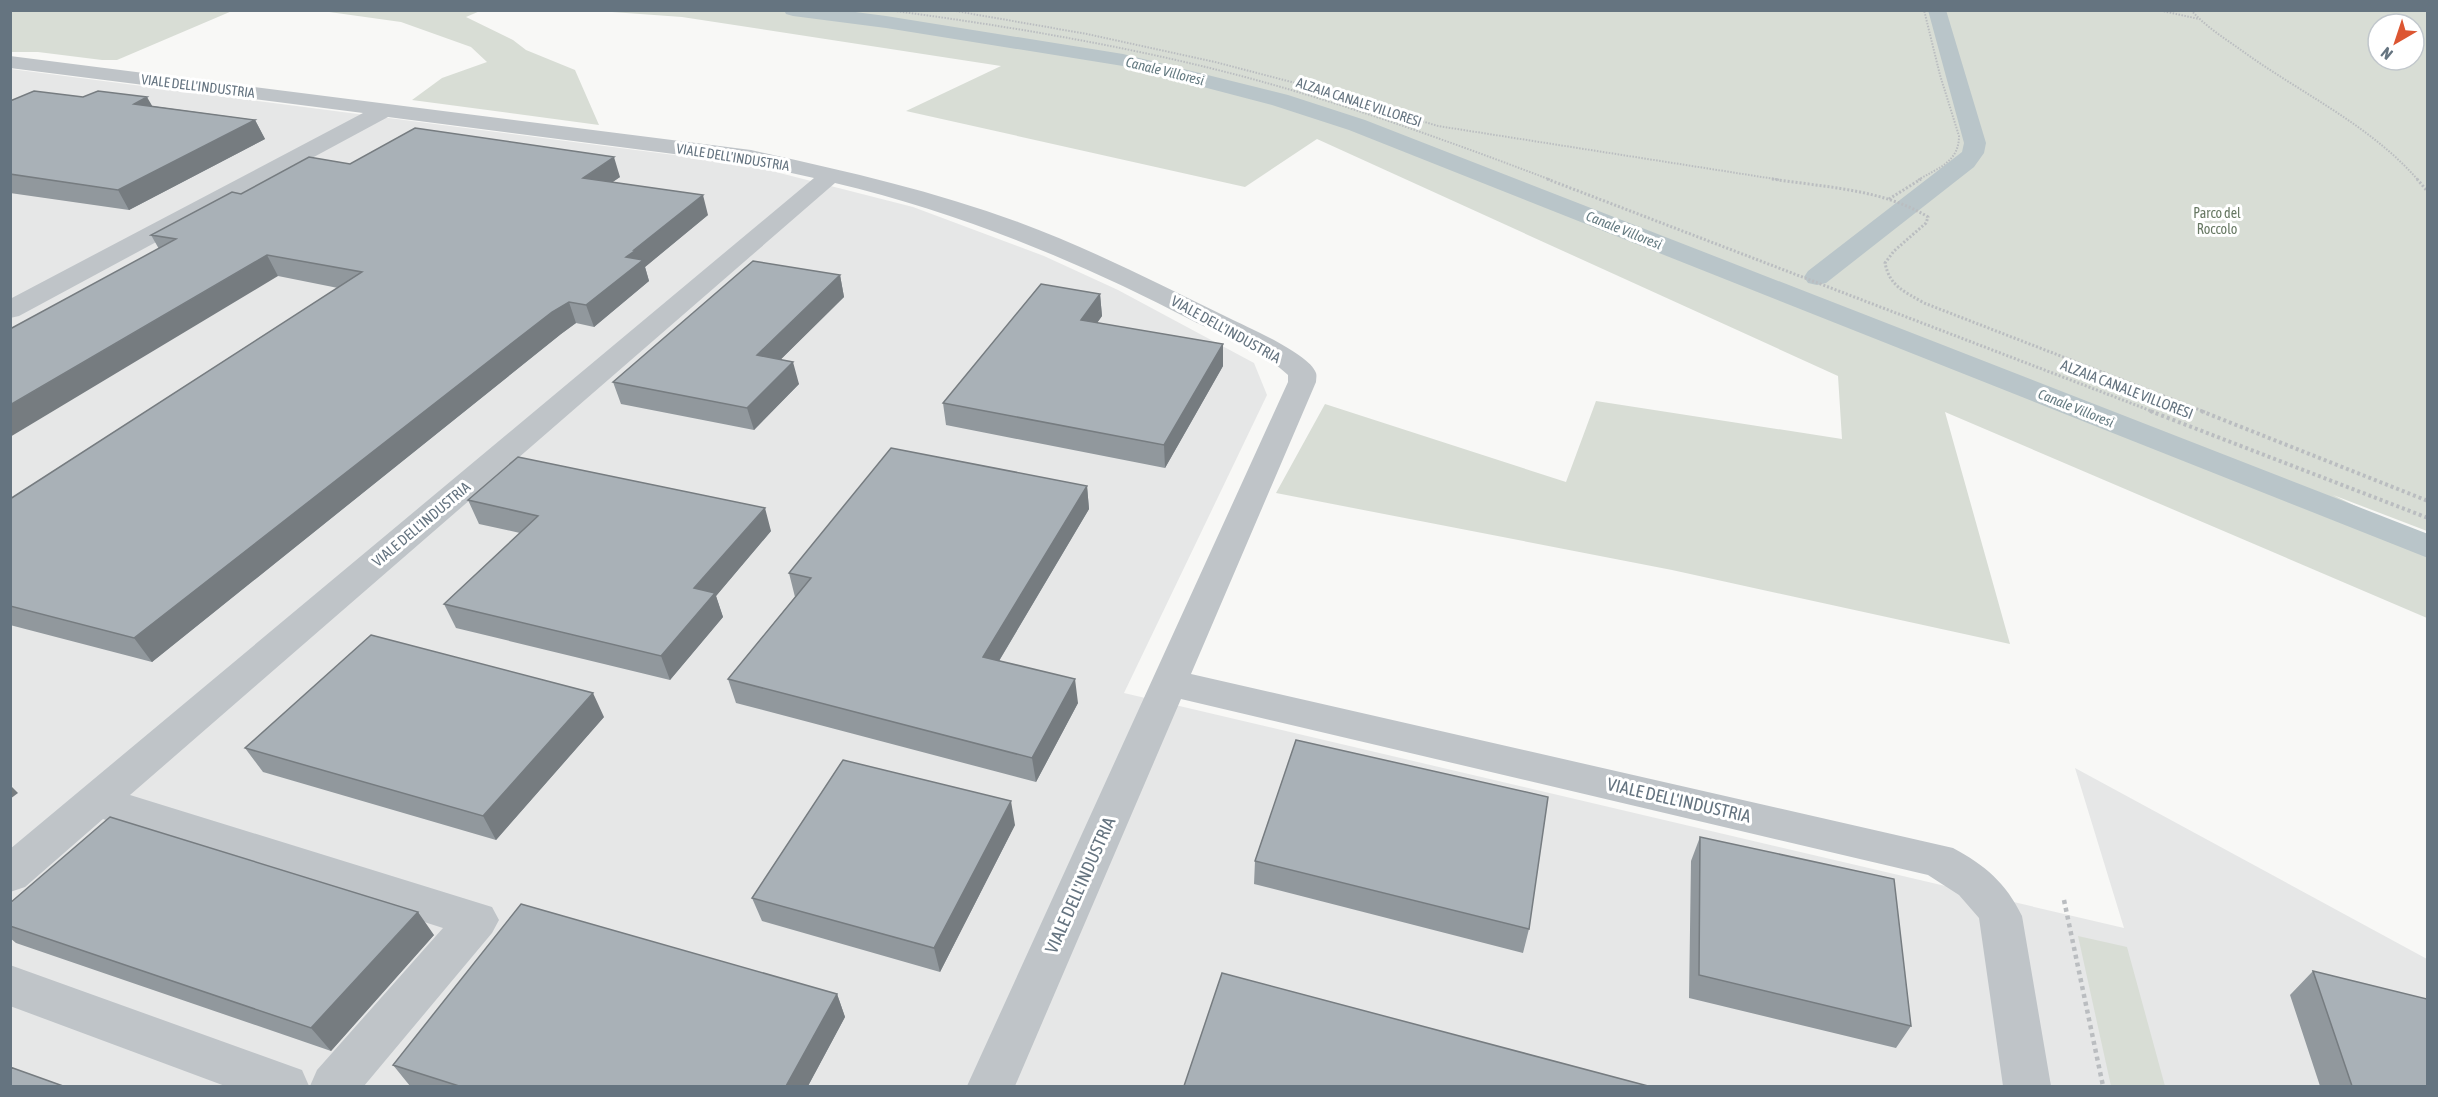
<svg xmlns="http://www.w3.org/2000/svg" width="2438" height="1097" font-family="'Asap Condensed',sans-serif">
<rect width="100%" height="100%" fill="#f8f8f6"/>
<path fill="#e6e7e7" d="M11,69L744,164L913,207L1044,256L1118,290L1254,363L1267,395L1124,693L2124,928L2075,768L2427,959V1086H11Z"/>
<path fill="#d8ddd5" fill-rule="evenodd" d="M11,10H232V11L117,60H102L38,52H11Z
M322,11H480L466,17L513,40L526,50L575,70L599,125L412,100L442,78L487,62L471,47L401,22Z
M598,11H2427V531L2333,495L2427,541V618L1945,412L2010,644L1672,570L1276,493L1325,404L1566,482L1596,401L1842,439L1838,376L1317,139L1245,187L906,111L1001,66L682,17ZM2378,24H2414V60H2378Z
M2078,936L2127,947L2165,1086H2111Z"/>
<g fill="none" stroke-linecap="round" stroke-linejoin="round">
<path fill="#b9c5c9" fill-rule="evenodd" d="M784,10H840L886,16L1123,54L1288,95L1365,120L2428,534V558L1349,130L1272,105L1123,66L886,28L793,16L786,14Z
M1928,10H1946L1986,143L1984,153L1974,167L1826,283L1817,285L1808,283L1804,277L1808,271L1962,152L1964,143Z"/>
<path stroke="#babdc0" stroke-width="2" stroke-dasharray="1.5 1.5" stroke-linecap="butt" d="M888,10C1008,26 1128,46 1245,77C1349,105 1451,142 1551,180
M950,10L1087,34L1215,62L1303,85L1438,126L1781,180
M2158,10L2199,19
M2191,10C2205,26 2224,38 2241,50C2300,93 2369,124 2418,180
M1918,180C1938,168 1959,162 1959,136L1940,75L1924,10"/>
<path stroke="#babdc0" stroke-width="3" stroke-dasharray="2 2" stroke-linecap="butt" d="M1547,179L2154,412
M1772,179C1823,187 1883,189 1928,217L1926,223L1894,251L1885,263C1890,287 1904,291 1924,303L2205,412
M2417,179L2428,192
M1889,199L1921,179"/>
<path stroke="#babdc0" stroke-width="4" stroke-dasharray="3 3" stroke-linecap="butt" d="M2150,411L2428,518
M2201,411L2428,501"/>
<path stroke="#babdc0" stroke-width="4.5" stroke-dasharray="4 4" stroke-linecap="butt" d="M2064,900L2103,1086"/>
<path fill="#bfc4c8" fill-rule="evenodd" d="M10,56L751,150C841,170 931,190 1018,222C1091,249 1159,284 1229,318C1247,327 1310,354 1316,373C1317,376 1316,379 1316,382L1191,674L1953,848C1985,865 2006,883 2022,916L2051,1086H2003L1979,918L1959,895L1928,875L1181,699L1015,1086H967L1288,382V375C1261,350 1225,337 1193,321C1078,261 961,213 835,183L130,795L492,907L499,920L492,933L364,1086H310L317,1070L443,928L103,819L25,887L10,892V849L814,178L751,164L388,117L19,316L10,318V299L363,113L10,68Z
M10,965L302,1070L309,1086H225L10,1006Z"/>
</g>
<path fill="#91989d" d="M10,101L152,106L255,120L265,139L129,210L10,193Z
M350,164L620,177L612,182L708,215L645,267L649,281L594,327L576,323L561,334L152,662L10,625V499L338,288L278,276L159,249L151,235L241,194Z
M840,275L844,297L781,359L799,384L754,430L621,404L613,382Z
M1100,294L1102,316L1097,323L1223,344V366L1165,468L946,425L943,403Z
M1087,486L1089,509L999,661L1078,703L1036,782L736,703L728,679L795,597L789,573Z
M468,500L771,531L716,596L723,617L670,680L456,628L444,604L520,533L479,524Z
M604,717L496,840L263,772L245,748Z
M1015,825L940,972L762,921L752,898Z
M1700,837L1911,1026L1896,1048L1689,998L1691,861Z
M1255,861L1529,929L1523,953L1254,884Z
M10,903L434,935L331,1051L16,943L10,938Z
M2313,971L2427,1086H2320L2290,995Z
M837,994L845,1017L808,1086H410L393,1065Z"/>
<path fill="#767c80" d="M147,97L158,116L134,104Z
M255,120L265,139L129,210L118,190Z
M614,157L620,177L590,198L583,178Z
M703,195L708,215L645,267L649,281L594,327L586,305L626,257L634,250Z
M267,255L278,276L10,437V405Z
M840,275L844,297L763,377L757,355Z
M1100,294L1102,316L1083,342L1081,320Z
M569,302L576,323L561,334L152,662L134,638L552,312Z
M1223,344V366L1165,468L1164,445Z
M793,362L799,384L754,430L747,408Z
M1087,486L1089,509L987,681L983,657Z
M765,508L771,531L716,596L723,617L670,680L661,656L694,588Z
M1075,679L1078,703L1036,782L1032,758Z
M593,693L604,717L496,840L483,816Z
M10,785L18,793L10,799Z
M1011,801L1015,825L940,972L934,948Z
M418,912L434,935L331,1051L311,1028Z
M837,994L845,1017L808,1086H786Z"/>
<path fill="#a9b1b7" stroke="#767c80" stroke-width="1.5" d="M34,91L83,97L98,91L147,97L134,104L255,120L118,190L10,174V101Z
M415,128L614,157L583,178L703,195L634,250H636L626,257L643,260L586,305L569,302L552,312L134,638L10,606V499L362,272L267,255L10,405V329L176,239L151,235L232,192L241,194L309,157L350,164Z
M753,261L840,275L757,355L793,362L747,408L613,382Z
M1041,284L1100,294L1081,320L1223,344L1164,445L943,403Z
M891,448L1087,486L983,657L1075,679L1032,758L728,679L811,578L789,573Z
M518,457L765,508L694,588L715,593L661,656L444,604L538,516L468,500Z
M371,635L593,693L483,816L245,748Z
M1296,740L1548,797L1529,929L1255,861Z
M843,760L1011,801L934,948L752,898Z
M110,817L418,912L311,1028L10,926V903Z
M1700,837L1894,879L1911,1026L1699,975Z
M521,904L837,994L786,1086H459L393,1065Z
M2313,971L2427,999V1086H2352Z
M1222,973L1648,1086H1184Z
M10,1067L63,1086H10Z"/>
<g text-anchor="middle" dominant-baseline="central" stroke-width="6" stroke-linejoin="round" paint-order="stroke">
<g font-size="14" font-style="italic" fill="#647a81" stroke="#fff">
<text transform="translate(1165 71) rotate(14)">Canale Villoresi</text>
<text transform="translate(1624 230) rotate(22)">Canale Villoresi</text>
<text transform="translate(2076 408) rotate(22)">Canale Villoresi</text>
</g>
<g font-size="14" fill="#657480" stroke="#fff">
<text transform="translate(198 86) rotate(7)">VIALE DELL'INDUSTRIA</text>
<text transform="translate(1359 102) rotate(18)">ALZAIA CANALE VILLORESI</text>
<text transform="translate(733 157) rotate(9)">VIALE DELL'INDUSTRIA</text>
</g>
<g font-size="14" fill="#677863" stroke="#fff">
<text x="2217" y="213">Parco del<tspan x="2217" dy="16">Roccolo</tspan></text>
</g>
<g font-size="15" fill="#657480" stroke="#fff">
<text transform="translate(1226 329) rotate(29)">VIALE DELL'INDUSTRIA</text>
<text transform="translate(2127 389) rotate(21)">ALZAIA CANALE VILLORESI</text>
<text transform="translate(421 524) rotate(-40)">VIALE DELL'INDUSTRIA</text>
</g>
<g font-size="18" fill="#657480" stroke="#fff">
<text transform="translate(1679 800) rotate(13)">VIALE DELL'INDUSTRIA</text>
<text transform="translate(1080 885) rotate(-66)">VIALE DELL'INDUSTRIA</text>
</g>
</g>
<rect width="2438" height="1097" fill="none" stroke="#657480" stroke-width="24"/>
<g transform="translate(2396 42) rotate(219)"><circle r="28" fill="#ffffff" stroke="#c1c7cc" stroke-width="1.5"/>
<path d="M0-4.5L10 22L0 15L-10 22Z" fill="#dc5632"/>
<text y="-9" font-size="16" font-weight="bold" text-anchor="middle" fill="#657480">N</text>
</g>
</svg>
